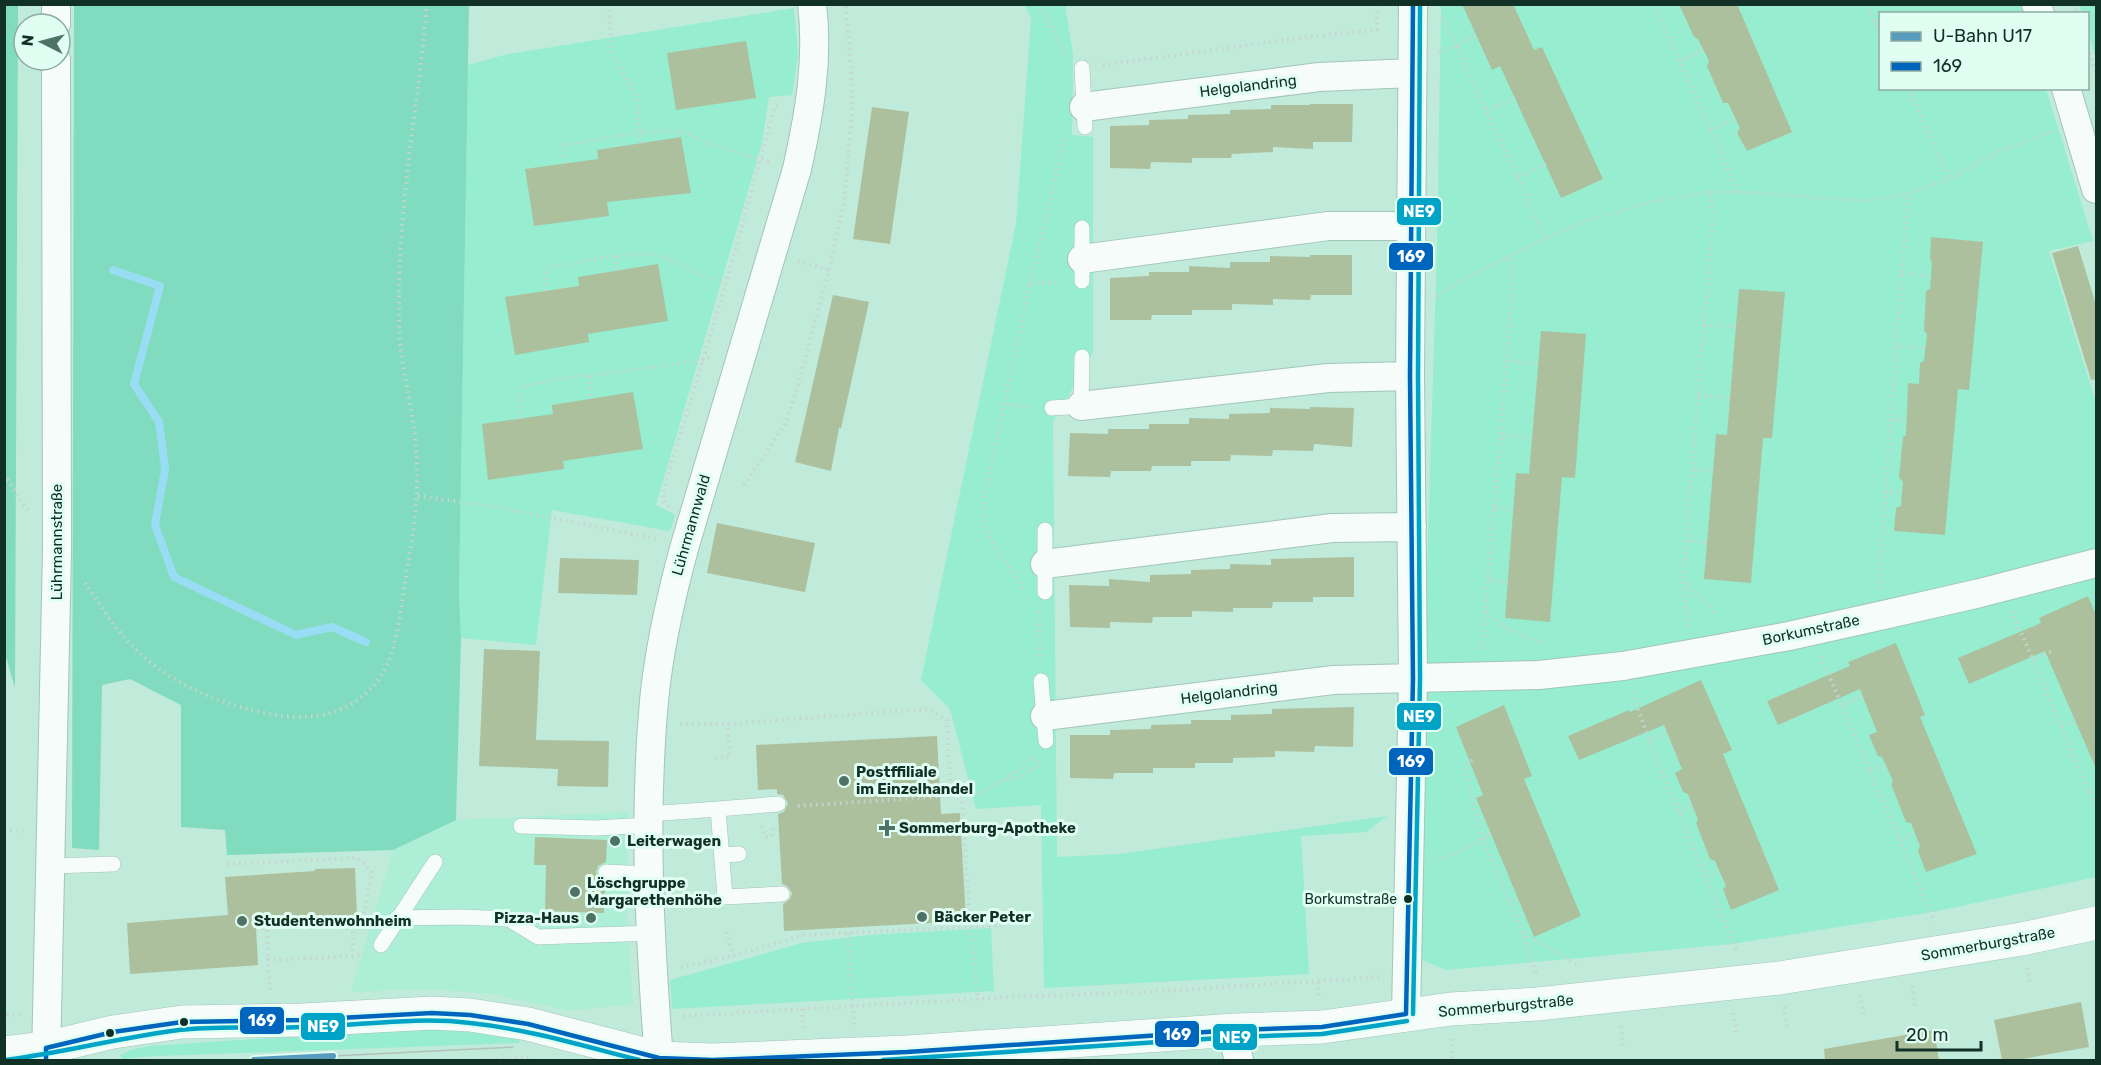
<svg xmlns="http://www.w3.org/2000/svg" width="2101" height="1065" font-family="Rubik,sans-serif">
<rect width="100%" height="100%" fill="#c0eada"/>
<path fill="#aceed6" d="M628,812L627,911L633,1004L568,1011L494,994L425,989L351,992L393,850L456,820Z"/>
<path fill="#96edd0" d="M1025,5H1065L1073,54L1072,135L1093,137V353L1053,422L1057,857L1120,854L1387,816L1366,832L1301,836L1309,974L1044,988L1041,805L976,809L950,709L921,680L1016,224L1031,19Z
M1441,5H2020L2023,13L1880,14V88L2046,89L2093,241L2049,251L2096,403V877L1938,911L1732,944L1446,970L1415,957L1437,248Z
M2079,5H2096V59L2088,31V14L2082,13Z
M794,8L798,55L792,95L769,97L762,143L656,505L675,515L670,531L552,510L536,645L461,638L459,593L468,65L504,55Z
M991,928L994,991L672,1009L670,980L802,943L868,935Z
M465,1028L518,1033L520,1043L156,1056L122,1059L120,1055L131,1050L150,1046L349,1033Z"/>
<path fill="#81dbbe" d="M18,4V5L15,688L4,650V5Z
M74,5H469L459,593L461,638L456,820L393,850L227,855L225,830L181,827V705L130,679L102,685L99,850L72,848Z"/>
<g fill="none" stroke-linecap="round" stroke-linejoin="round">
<path stroke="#98ddf3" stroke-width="8" d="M113,270L160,286L134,384L159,422L165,469L155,525L174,577L296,635L332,627L366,642"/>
</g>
<path fill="#adc09e" d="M1462,4H1513L1534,50L1542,47L1603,179L1561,198L1500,66L1492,70Z
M1679,4H1737L1792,132L1747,151L1737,133L1740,128L1728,103H1723L1707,66L1709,61L1698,39L1694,37Z
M746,41L756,98L676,110L667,53Z
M1310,104H1353L1352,142H1313V149L1273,147V152L1232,154L1231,158H1192V163L1151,162L1150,169L1110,168V126L1149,125V120L1188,119V115L1230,114V110L1271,109V105H1310Z
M872,107L909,112L890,244L853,239Z
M681,137L691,193L607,202L609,216L534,226L525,169L598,159L597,150Z
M1931,237L1983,242L1969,390L1958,389L1945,535L1894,531L1896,508L1901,506L1902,493L1903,482L1899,477L1903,437L1906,435L1908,383L1919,384L1920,363L1924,361L1927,334L1924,331L1926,291L1930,289L1932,263L1930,259Z
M2078,246L2097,308V379L2091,380L2052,253Z
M1310,255H1352V295H1311L1310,300L1273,299V305L1232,304V310H1192V315H1152L1151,320H1110V278L1149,276V272H1189V266L1230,268V262H1270V256L1310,257Z
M658,264L668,321L588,334L589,342L515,355L505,297L579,286L578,277Z
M1739,289L1785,292L1772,438H1763L1751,583L1704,579L1716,434L1727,435Z
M833,295L869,302L841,428H839L831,471L795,462Z
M1541,331L1586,334L1575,478L1562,477L1550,622L1505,618L1516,473L1529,474Z
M633,392L643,449L563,461L564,469L488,480L482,424L553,414L552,405Z
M1310,407L1354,408L1352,447L1314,444L1313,451L1273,450L1272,456L1231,455L1230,461H1191V466H1152L1151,471H1111L1110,477L1068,476L1070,433L1108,434V429H1149V424H1189V418L1229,419V414L1270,413V408L1310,409Z
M717,523L815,543L805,592L707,573Z
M1354,557V597H1313V602H1273L1272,608H1233V612L1192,611V617H1153L1152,623L1110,622V628L1070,627L1069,585L1109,586V579L1150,582V575L1191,574V570L1230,569V564L1271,565V559Z
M560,558L639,560L637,595L558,593Z
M2088,596L2097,617V771L2045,651L1969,684L1958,658L2041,623L2039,618Z
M1896,643L1925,715L1920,717L1977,854L1926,872L1918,851L1920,846L1911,823L1906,822L1891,784L1893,781L1882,757L1878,756L1869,735L1877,732L1860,689L1778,725L1767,701L1850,666L1848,662Z
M484,649L540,651L536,740L609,741L608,787L557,786L558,769L479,766Z
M1701,680L1732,750L1723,754L1779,890L1731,910L1723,889L1726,886L1715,861L1710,859L1696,823L1698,820L1688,794L1683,792L1675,773L1682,769L1664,725L1579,760L1568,736L1629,710L1630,712Z
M1504,705L1532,776L1524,779L1581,916L1534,937L1476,798L1483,795L1456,727Z
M1354,707L1353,747L1315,746L1314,752L1275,751V757L1233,758V763H1195V768H1153V773H1114L1113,779L1070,778V735H1110V730L1151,729V725L1191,724V720H1231V715L1272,714V709Z
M937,736L941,814L960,813L966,921L784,931L783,904L790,899L792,893L787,886L782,884L778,814L784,812L788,803L783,795L777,794V789L758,790L756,745Z
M535,837L607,840L606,862L598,866L596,872L600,880L605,882L604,913L545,911L546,865H534Z
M355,868L357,919L279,923L280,924L256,926L258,965L130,974L127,923L228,915L225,877L315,871V869Z
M2081,1002L2089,1047L2017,1060H2002L1994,1020Z
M1934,1030L1939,1060H1825L1824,1049Z"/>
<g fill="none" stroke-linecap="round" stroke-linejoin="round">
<defs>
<path id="service" d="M1082,68L1085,127
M1082,228V281
M1052,408L1081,406L1082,357
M1045,530V592
M1041,681L1046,741
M718,809L778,804
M648,814L718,809L725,897L782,894
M521,826L596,828L648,825
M722,855L739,854
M51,866L113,864
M606,872L649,874
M397,918L461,917L509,919L538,937L652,933
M381,945L435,862"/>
<path id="minor" d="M56,4V24
M2036,4L2040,14
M2066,88L2096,189
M1084,107L1319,77L1412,73
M1082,259L1328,226H1411
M1081,406L1328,378L1410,376
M1045,564L1332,528L1412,527
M1045,716L1333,680L1539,675L1623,666L1789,636L1888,614L1980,593L2096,563
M1406,1014L1413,679L1410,376L1413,4
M1236,1030V1049L1239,1060
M46,1060L57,551L56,60
M659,1060C650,941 643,821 654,701C659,648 671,596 685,545L797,169C809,115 819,60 812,4"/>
<path id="tertiary" d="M4,1053L46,1048L113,1032L182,1022L302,1020L432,1013L470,1015L528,1024L659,1058L713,1060L907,1052L1236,1030L1322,1027L1451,1009L1538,1004L1780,978L2022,939L2096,923"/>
</defs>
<use href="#service" stroke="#a3c5b9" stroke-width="16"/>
<use href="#minor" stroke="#a3c5b9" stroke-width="30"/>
<use href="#tertiary" stroke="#a3c5b9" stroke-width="34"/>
<path stroke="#c7d5d0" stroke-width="4" stroke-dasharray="1.5 4.5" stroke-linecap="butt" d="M608,4L613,56L636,95L641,143
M1041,4L1065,55
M1654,4L1738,192
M1866,4L1880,34
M2074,4L2077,14
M1891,14L1895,11
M1874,21L1880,18
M1476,35L1456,46L1546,238
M2088,47L2096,74
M1439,52L1456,46L1442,17
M1680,61L1703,50
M1103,65L1314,36L1377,30V4
M1908,88L1949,179
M1487,111L1515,98
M1710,130L1735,119
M566,163L564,145L641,132L676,131L689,134L702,142L770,162
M1518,177L1546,164
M614,256L618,271
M798,261L829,270
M1902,273L1931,276
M1030,284L1060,282
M546,291V268L614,256L651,253L677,262L703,276L726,283
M1437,296L1467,277L1546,238L1590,220L1651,202L1710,192H1738L1865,201L1908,194L1949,179L2004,149L2051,132
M1704,325L1736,326
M1896,346L1925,348
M1507,361L1538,364
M590,376L591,399
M1698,395L1730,398
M1003,404L1031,407
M520,419L521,386L577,376H590L703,360L711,357
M1891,420L1907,421
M1501,435L1532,438
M1693,470L1713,471
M4,474L28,511
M744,485L785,424L795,396L829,270L844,202L852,115L851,66L845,4
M1885,491L1902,493
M418,496L502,508L657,539
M669,507L663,500V492L726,283L775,106L782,103
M1495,508L1513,510
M1687,541L1707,542
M1489,580L1508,582
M1683,582L1715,613
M85,583C96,598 106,615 118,630C156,677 206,700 265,713C312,724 362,714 386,667C399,639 401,606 406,576C413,534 420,493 416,451C414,415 404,379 400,343C399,325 399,307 399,290C400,194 419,100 427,4
M1023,588L987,533L983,523L982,508L1030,284L1065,137
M1881,588L1879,582L1908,194
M2012,611L2096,809
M1039,612L1040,661
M1486,612L1503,627L1547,645
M1688,626L1683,581L1713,216L1710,192
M1482,649L1514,275L1508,257
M1821,657L1935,922
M2033,660L2054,650
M1632,692L1649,740L1737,952
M1843,705L1865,695
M680,724H727L928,709L947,720L951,797
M2062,727L2075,722
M1649,740L1670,732
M715,758L730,757L727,724
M1472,760L1464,766L1482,838L1523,932L1536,974
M1870,771L1886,765
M1005,780L1022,777L1039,765V760
M2089,792L2096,790
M962,796L970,925L978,1000
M798,806L978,794L1004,780L1034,757
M1680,812L1692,805
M762,826L766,837H771L774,826
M4,830L23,831
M1899,840L1914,832
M1435,859C1450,860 1480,840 1494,832
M227,864L358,858L372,872L363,919L353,927V956
M1706,876L1718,871
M1511,904L1521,898
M256,926L267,930L268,960
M727,932L733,956
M848,933L854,1025
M1523,933L1576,964
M681,967L733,956L803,935L1005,925
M2027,968L2030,985
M1318,982L1319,997
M1912,986L1915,1006
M270,990L268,960L353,956L364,954
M1860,995L1864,1015
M1784,1007L1787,1027
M802,1009L803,1028
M1733,1013L1736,1033
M7,1015L21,1014
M683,1016L1009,997L1147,992L1379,977
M1621,1026L1623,1046
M1451,1039L1452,1059
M485,1060L532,1058"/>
<use href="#service" stroke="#f6fcf9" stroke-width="15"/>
<use href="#minor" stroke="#f6fcf9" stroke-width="28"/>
<use href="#tertiary" stroke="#f6fcf9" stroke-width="33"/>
<path stroke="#b4c0bb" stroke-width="1.5" d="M333,1056L513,1047"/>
<defs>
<path id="bus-1" d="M1406,1014L1413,679L1410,376L1413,4
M46,1060V1048L113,1032L182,1022L302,1020L432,1013L470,1015L528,1024L659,1058L713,1060L907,1052L1236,1030L1322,1027L1406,1014"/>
<path id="bus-2" d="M1413,1014L1420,679L1418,376L1420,4
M5,1060C64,1053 121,1037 179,1030C219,1025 262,1029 302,1027C358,1026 415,1016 470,1023C528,1029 583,1046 639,1060
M883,1060L1236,1037L1322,1034L1407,1021"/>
</defs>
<use href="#bus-1" stroke="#e0fef2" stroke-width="9"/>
<use href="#bus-2" stroke="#e0fef2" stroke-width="9"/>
<use href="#bus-1" stroke="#0065bd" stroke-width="4.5"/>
<use href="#bus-2" stroke="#01a3c6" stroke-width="4.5"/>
<defs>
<path id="metro-1" d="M254,1060L333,1056"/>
</defs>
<use href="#metro-1" stroke="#e0fef2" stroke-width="10"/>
<use href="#metro-1" stroke="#579bbd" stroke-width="6"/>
</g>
<g fill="#4e7266" stroke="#e0fef2" stroke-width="2">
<circle cx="844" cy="781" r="6"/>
<path d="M884 819h6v6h6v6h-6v6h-6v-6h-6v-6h6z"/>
<circle cx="615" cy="841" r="6"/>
<circle cx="575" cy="892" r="6"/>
<circle cx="922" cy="917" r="6"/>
<circle cx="591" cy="918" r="6"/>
<circle cx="242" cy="921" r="6"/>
</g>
<g fill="#113127" stroke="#e0fef2" stroke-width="2">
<circle cx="1408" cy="899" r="5"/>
<circle cx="184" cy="1022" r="5"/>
<circle cx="110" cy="1033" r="5"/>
</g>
<g text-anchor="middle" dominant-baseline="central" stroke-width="6" stroke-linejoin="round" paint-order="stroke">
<g font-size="14" fill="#113127" stroke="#e0fef2" text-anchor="end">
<text x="1397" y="899">Borkumstraße</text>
</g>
<g font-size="15" fill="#113127" stroke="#e0fef2">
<text transform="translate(1248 86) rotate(-7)">Helgolandring</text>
<text transform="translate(691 525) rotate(-74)">Lührmannwald</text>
<text transform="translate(57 542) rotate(-90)">Lührmannstraße</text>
<text transform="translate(1811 630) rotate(-12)">Borkumstraße</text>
<text transform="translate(1229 693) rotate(-7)">Helgolandring</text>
<text transform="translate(1988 944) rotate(-10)">Sommerburgstraße</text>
<text transform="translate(1506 1006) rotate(-5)">Sommerburgstraße</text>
</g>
<g font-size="15" font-weight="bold" fill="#113127" stroke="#e0fef2" text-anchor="start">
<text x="856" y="772">Postffiliale<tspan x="856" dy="17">im Einzelhandel</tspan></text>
<text x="899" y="828">Sommerburg-Apotheke</text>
<text x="627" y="841">Leiterwagen</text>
<text x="587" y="883">Löschgruppe<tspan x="587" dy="17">Margarethenhöhe</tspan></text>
<text x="934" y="917">Bäcker Peter</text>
<text x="579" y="918" text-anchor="end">Pizza-Haus</text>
<text x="254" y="921">Studentenwohnheim</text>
</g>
</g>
<g stroke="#e0fef2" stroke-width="2">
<rect x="1396" y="197" width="46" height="29" rx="6" fill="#01a3c6"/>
<rect x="1388" y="242" width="46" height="29" rx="6" fill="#0065bd"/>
<rect x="1396" y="702" width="46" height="29" rx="6" fill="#01a3c6"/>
<rect x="1388" y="747" width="46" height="29" rx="6" fill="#0065bd"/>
<rect x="239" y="1006" width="46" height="29" rx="6" fill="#0065bd"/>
<rect x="300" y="1012" width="46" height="29" rx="6" fill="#01a3c6"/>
<rect x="1154" y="1020" width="46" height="28" rx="6" fill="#0065bd"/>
<rect x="1212" y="1023" width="46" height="28" rx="6" fill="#01a3c6"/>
</g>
<g font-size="16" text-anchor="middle" font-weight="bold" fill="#fff">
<text x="1419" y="217">NE9</text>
<text x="1411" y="262">169</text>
<text x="1419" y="722">NE9</text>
<text x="1411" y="767">169</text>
<text x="262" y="1026">169</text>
<text x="323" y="1032">NE9</text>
<text x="1177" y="1040">169</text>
<text x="1235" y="1043">NE9</text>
</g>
<rect width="2101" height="1065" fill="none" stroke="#113127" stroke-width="12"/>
<rect x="1879" y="12" width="210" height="78" fill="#e0fef2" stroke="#8daca1" stroke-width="1.5"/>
<rect x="1891" y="32" width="30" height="9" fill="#579bbd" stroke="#8daca1" stroke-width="1.5"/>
<text x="1933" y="42" font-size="18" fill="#113127">U-Bahn U17</text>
<rect x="1891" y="62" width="30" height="9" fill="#0065bd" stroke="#8daca1" stroke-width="1.5"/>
<text x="1933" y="72" font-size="18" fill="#113127">169</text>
<g transform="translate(42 42) rotate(276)"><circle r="28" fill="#e0fef2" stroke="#8daca1" stroke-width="1.5"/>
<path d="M0-4.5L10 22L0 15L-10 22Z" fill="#4e7266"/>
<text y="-9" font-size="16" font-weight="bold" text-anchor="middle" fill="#113127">N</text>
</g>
<path d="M1897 1041v9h84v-9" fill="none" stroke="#113127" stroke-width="3"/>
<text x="1906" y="1041" font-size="18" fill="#113127" stroke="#e0fef2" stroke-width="4.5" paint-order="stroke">20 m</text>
</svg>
